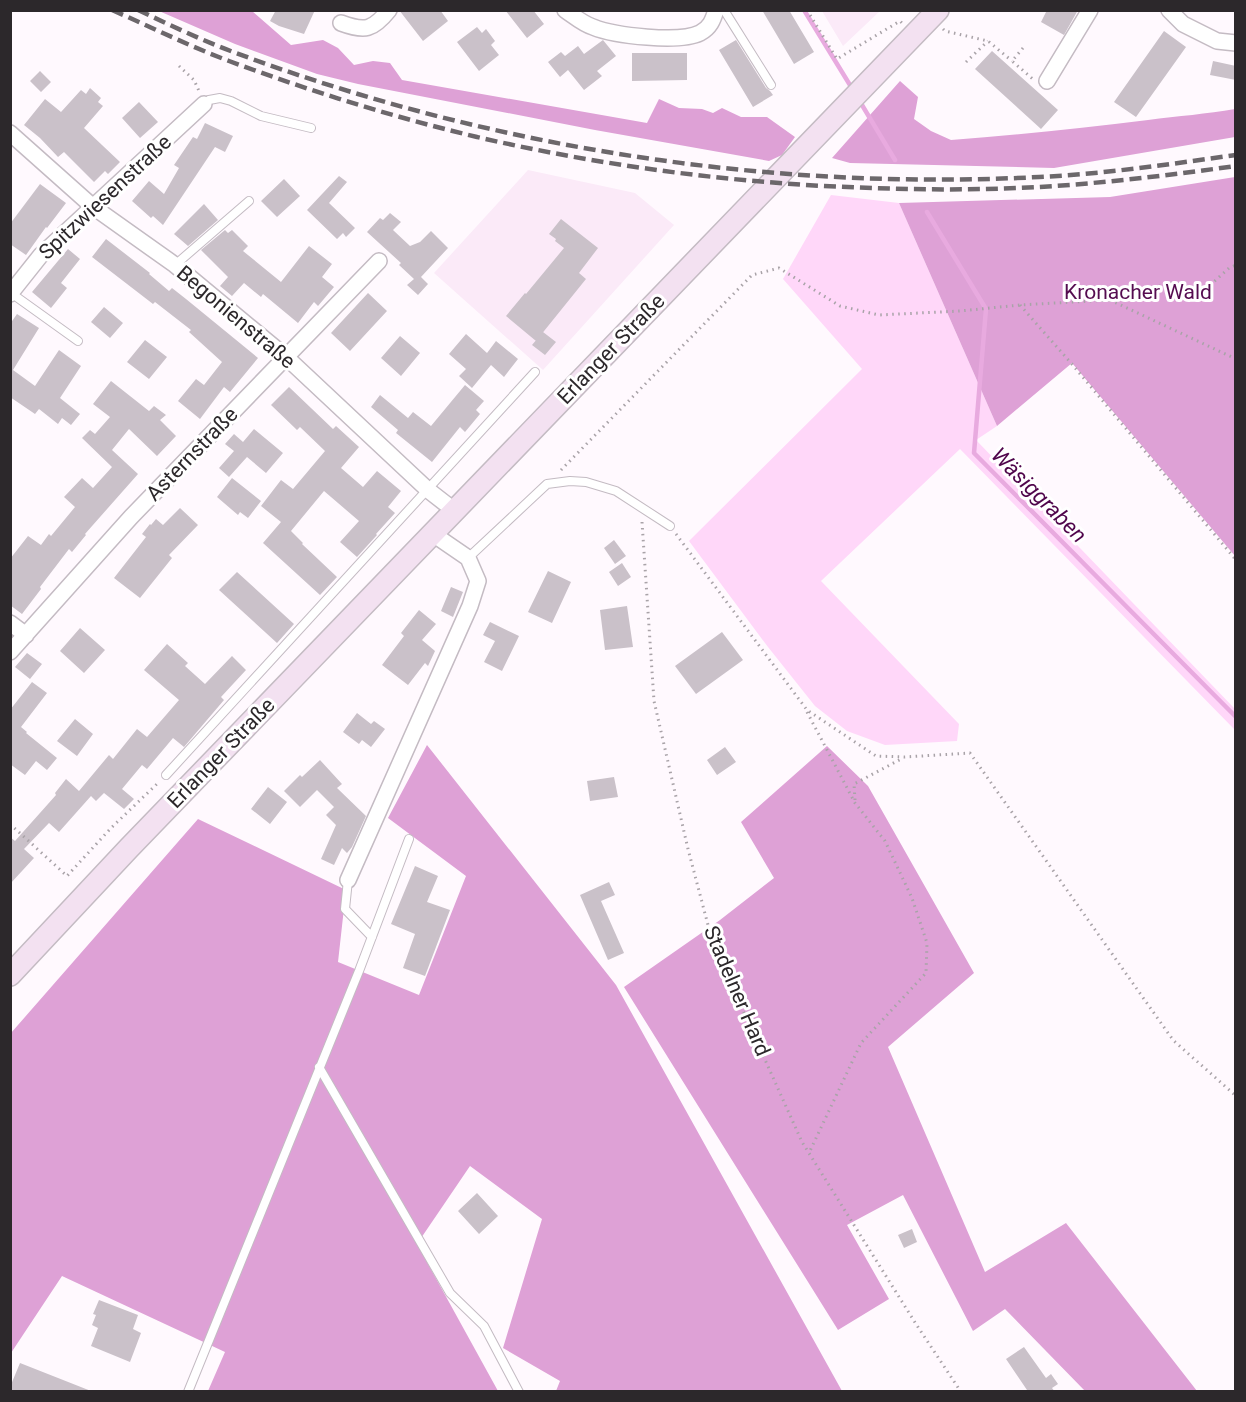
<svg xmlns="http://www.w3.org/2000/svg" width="1246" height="1402" font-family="Roboto,sans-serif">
<rect width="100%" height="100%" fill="#fff9fe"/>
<path fill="#fbeaf8" d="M822,11H880L843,46Z
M528,170L635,193L674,225L543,370L434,273Z"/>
<path fill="#ffd7f9" d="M831,195L899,203L997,426L976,440L1235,709V730L960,449L821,581L959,724L957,741L885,745L847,731L815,706L768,647L689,541L862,369L783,279Z"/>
<path fill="#dea1d6" d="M159,11H252L291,45L323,40L338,48L354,65L373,61L390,63L402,80L647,123L659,99L679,108L702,109L713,113L722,108L741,117H767L795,137L782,155L769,161L595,130L358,84L317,74L235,44Z
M900,81L918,97L914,119L931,131L951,140C1017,135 1082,128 1148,120C1178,116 1207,114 1235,109V137L1054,168L850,163L832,158Z
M1235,177H1236L1235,556L1072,363L997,426L899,203L1110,197Z
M427,745L616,985L842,1391H556L560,1381L503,1348L542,1219L470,1166L417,1244L498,1391H208L225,1352L62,1276L11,1353V1033L198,819L346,890L338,962L419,995L466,876L388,818Z
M827,746L868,786L974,973L888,1047L985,1272L1066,1223L1197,1391H1085L1005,1309L973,1331L903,1195L847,1225L889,1299L838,1330L624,987L720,920L774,878L741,822Z"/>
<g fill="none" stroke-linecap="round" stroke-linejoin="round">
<path stroke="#e8aadf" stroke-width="4.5" d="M804,10L853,90
M859,100L895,160
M927,212L986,309L974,453L1236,717"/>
</g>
<path fill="#cac1c9" d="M276,10H315L304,34L279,26L270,21Z
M399,10H440L448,21L423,41Z
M505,10H533L544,24L527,38Z
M762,10H789L814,52L794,64Z
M1047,10H1078L1064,35L1041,22Z
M477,27L482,33L486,29L495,41L491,45L499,55L479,71L457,42Z
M1164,31L1186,47L1136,117L1114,102Z
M603,40L616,56L597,71L602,76L584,90L568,70L560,77L548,62L561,52L565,56L578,46L584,54Z
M736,40L766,88L770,91L773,95L753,107L719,50Z
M992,51L1058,110L1041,129L975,69Z
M632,53H687V80L632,81Z
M1213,61L1236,66V80L1210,75Z
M40,71L51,82L41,92L30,81Z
M90,88L101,98L98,102L103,106L84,128L120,162L108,174L105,171L94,182L64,152L58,157L40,138L24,125L45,99L61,112L81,90L86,94Z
M139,102L158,122L140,138L122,118Z
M205,123L233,136L225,152L215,147L163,225L153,216L151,218L132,201L149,181L164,194L179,168L174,165L193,137L197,139Z
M339,176L347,182L329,203L355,228L346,237L343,233L337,239L307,210Z
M284,179L300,196L277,217L261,201Z
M40,184L66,203L47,228L46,227L26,255L10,244V224Z
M204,204L218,220L188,246L174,234Z
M390,213L401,222L393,230L410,246L420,242L431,231L448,248L421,277L428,284L418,295L407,285L414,279L399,265L401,263L367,232L380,218L383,220Z
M561,219L598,248L579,273L586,279L536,341L506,316L525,293L526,294L564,248L555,241L556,239L549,234Z
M225,230L228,233L232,230L248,246L243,251L281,282L309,246L332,264L322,277L334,287L318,306L314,302L298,323L263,294L261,297L244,283L232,296L220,286L228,277L201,250Z
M106,239L150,273L149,274L169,291L172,288L186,299L258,358L230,392L224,387L200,419L178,401L196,379L204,385L222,362L189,332L191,330L155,302L153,304L92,257Z
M68,249L80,259L61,283L67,288L51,308L32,292Z
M368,293L387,311L350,351L331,333Z
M104,307L123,323L110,338L91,322Z
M17,314L39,328L13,370L35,386L59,350L81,366L60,398L80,414L71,425L62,418L58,424L39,409L35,414L10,397V324Z
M543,332L556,342L545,355L532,345Z
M466,334L487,353L496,341L518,359L504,377L491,365L472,388L459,376L466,369L449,354Z
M400,336L420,353L401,376L381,358Z
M145,340L167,357L149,379L127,362Z
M111,381L149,411L154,406L166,415L160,420L176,436L157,456L129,429L112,450L138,474L85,534L86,535L72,552L69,549L40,587L41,589L22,614L10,605V559L28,536L41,545L49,534L51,536L75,507L64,497L82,478L93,488L112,467L82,438L90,430L95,434L110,417L93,404Z
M465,385L484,401L476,410L480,414L465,432L460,427L432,462L396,433L398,430L371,407L380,395L408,418L413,412L431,426Z
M289,387L333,429L336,426L359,447L341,468L363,487L377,471L401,491L388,507L395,513L376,534L377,535L357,557L340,542L359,521L324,491L291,531L303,543L302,544L337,577L320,595L263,543L281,522L261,506L281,480L293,489L325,451L300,427L297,430L271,405Z
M254,429L283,453L266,473L247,457L229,477L219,468L234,451L225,444L234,434L243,442Z
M232,478L261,501L248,518L240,512L238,515L217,497Z
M180,508L198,525L169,555L172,558L140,598L114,578L146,537L142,534L150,524L151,525L156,519L163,525Z
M614,540L626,556L615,564L604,548Z
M622,563L631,577L618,586L609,572Z
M548,571L571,582L552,623L528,612Z
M237,572L294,624L277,643L219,590Z
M451,587L463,592L453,617L441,611Z
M627,606L633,647L605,650L600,610Z
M419,610L436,624L422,640L435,651L428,666L425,663L408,685L382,665L404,636L401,633Z
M490,622L519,636L502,671L484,662L495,641L483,635Z
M80,628L105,650L84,673L60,651Z
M722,632L743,660L696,694L675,666Z
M167,644L188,663L185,666L205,684L232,656L246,670L221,697L224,700L184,747L173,738L147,769L142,765L122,789L134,799L124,809L104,793L96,801L91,796L59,832L49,823L24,849L34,858L10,884V837L15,841L56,795L55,793L66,779L79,791L109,755L113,759L137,729L147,737L179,700L144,670Z
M27,653L42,664L30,679L15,667Z
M32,682L47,693L21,727L27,732L26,733L57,758L47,770L36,761L25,775L10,764V710Z
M357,713L371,724L374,721L385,729L371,747L362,740L359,744L343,732Z
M75,719L93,734L77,756L57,741Z
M725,747L736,762L717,775L707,760Z
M320,760L342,784L337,788L366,816L352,847L347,853L342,848L334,865L321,859L336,825L326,815L334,807L317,790L300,807L284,791L300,775L302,777Z
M614,777L618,797L590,801L587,781Z
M268,787L287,802L270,824L251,809Z
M415,866L438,876L427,902L450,910L425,976L403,968L415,934L391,924Z
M609,882L615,895L601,901L624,953L608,960L580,895Z
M477,1193L498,1216L479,1234L458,1211Z
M912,1229L917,1242L904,1248L898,1235Z
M99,1300L138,1315L133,1329L141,1333L130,1362L91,1346L98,1328L92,1325L96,1315L93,1314Z
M1024,1347L1046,1378L1051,1374L1058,1384L1052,1388L1055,1392H1025L1027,1390L1006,1359Z
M20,1363L91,1391V1392H10V1387Z"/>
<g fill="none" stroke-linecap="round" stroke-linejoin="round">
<defs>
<path id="service" d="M724,10L771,85
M204,104L209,100L220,98L231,101L261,116L311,128
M175,265L249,201
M11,293L78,341
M468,558L547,484L570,481L586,482L616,491L670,526
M166,775L535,372
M348,880L345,909L372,937
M319,1067L450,1293L484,1326L519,1392
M188,1392L359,971L409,839"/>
<path id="minor" d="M565,10C574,16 583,24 593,27C615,36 680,43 700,33C710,28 713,20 716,10
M1169,10L1183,24L1217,41L1236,43
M341,23C365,32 373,30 389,10
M1047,81L1090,10
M10,133L92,206L175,265L286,357L428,490L455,511
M10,294L41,255L204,104
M10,623L26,635
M10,652L131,517L379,261
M348,880L470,606L478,581L468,558L433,534"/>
<path id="secondary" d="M10,975L129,848L938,10"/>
</defs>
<use href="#service" stroke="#c4bbc3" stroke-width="10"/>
<use href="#minor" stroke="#c4bbc3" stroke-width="18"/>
<use href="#secondary" stroke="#c4bbc3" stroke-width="24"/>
<path stroke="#a9a3a8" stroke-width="3" stroke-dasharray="1.5 4.5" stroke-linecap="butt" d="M807,10L837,59L900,21L902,23
M943,29L945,31L988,41L1012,61
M1023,48L1012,61L1034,80
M966,62L988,41
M179,66L194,80L199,91
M1110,300L1236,359
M1020,305L1071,363L1236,560
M561,470L752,275L779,268L840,306L879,315L960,311L1020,305L1109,300L1110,298L1173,283L1205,290L1229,268L1236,265
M642,522L654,701L688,849L713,944L802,1142L916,1324L961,1392
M676,534L807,710L876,756L905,757L970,753L1173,1040L1236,1096
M807,712L855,803L885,841L912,898L927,943L926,973L861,1043L809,1153
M855,800L854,784L903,758
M10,824L67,876L111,828L159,782"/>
<use href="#service" stroke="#fff" stroke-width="8"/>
<use href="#minor" stroke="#fff" stroke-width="15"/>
<use href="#secondary" stroke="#f3e1f1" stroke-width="21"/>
<path stroke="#6c676b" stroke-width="4.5" stroke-dasharray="12 6" stroke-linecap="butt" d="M112,10C151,27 189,46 229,61C310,91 393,117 477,137C607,167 740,184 872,188C928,190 984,190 1040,187C1105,183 1171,175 1236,166
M138,10C170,25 203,41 236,53C491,148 767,191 1039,177C1105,174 1170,164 1236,155"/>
</g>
<g text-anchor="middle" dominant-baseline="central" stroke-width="6" stroke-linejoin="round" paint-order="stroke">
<g font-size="21" fill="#2c282b" stroke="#fff">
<text transform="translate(105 197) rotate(-43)">Spitzwiesenstraße</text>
<text transform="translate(236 317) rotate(40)">Begonienstraße</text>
<text transform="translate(611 349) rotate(-46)">Erlanger Straße</text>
<text transform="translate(192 454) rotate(-46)">Asternstraße</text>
<text transform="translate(221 753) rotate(-46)">Erlanger Straße</text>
<text transform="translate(737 991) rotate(67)">Stadelner Hard</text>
</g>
<g font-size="21" fill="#550c50" stroke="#fff">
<text x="1138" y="292">Kronacher Wald</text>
</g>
<g font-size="22" font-style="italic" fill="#4f054b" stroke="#fff">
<text transform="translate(1039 495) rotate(45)">Wäsiggraben</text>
</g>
</g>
<rect width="1246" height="1402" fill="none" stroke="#2c282b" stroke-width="24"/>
</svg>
